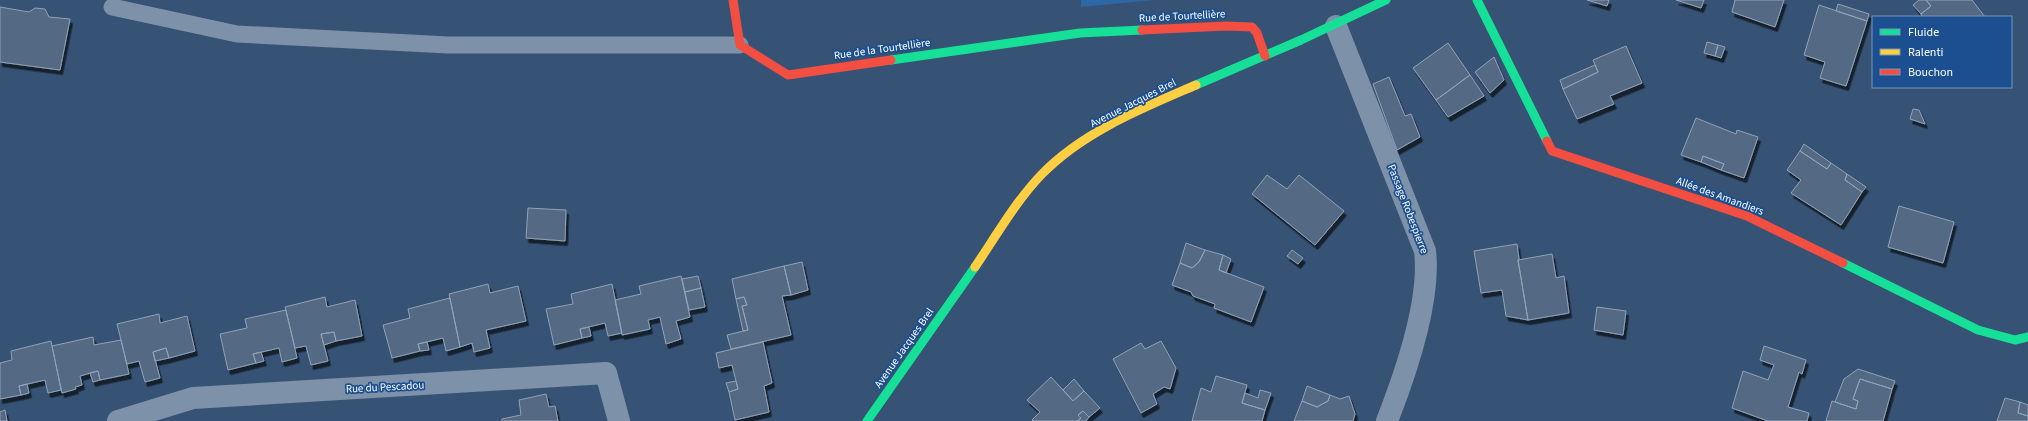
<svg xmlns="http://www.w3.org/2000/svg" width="2028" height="421" font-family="'Source Sans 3',sans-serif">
<defs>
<filter id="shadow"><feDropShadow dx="2.5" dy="4.5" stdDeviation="0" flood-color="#0009"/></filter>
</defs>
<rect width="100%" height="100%" fill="#365274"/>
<path fill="#2f66a5" d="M1081,0H1155L1081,7Z"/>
<path fill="#526984" stroke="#92a2b6" filter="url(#shadow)" d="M1587,0H1609L1607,6Z
M1676,0H1704L1701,8Z
M1735,0H1784L1775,27L1732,12Z
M1919,0H1926L1931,6L1921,14L1913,5Z
M1926,0H1972L1985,17H1922L1921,14L1931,6Z
M1838,4L1869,14L1867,21L1836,11Z
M1819,5L1867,21L1846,86L1820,78L1825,62L1804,55Z
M0,7L29,12L35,8L45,9L49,17L70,19L60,70L0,62Z
M1707,42L1718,45L1715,56L1704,53Z
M1448,43L1470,75L1436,100L1413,68Z
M1718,45L1725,47L1721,58L1715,56Z
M1626,46L1642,83L1610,96L1614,104L1577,119L1563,89L1598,72L1593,60Z
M1494,57L1504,80L1490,93L1475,72Z
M1595,65L1598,72L1563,89L1560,80Z
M1470,75L1484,96L1448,117L1436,100Z
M1389,77L1405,116L1411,114L1420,137L1397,150L1373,84Z
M1913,109L1919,110L1925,124L1910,119Z
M1696,118L1736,134L1737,130L1758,137L1744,178L1721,170L1724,164L1703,156L1701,162L1681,155Z
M1804,144L1831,163L1827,169L1800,151Z
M1800,151L1827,169L1831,163L1847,174L1845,180L1862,192L1841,225L1791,193L1801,180L1787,170Z
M1703,156L1724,164L1721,170L1701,162Z
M1847,174L1866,187L1862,192L1845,180Z
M1267,175L1287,189L1299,175L1344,211L1315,245L1252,194Z
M1899,206L1954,222L1943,263L1888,247Z
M528,208L566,210L565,241L526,238Z
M1186,243L1205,250L1199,262L1192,268L1180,263Z
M1517,244L1519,259L1518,260L1528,320L1506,316L1502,290L1481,293L1474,251Z
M1205,250L1223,255L1219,270L1264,287L1251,322L1214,308L1215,304L1193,296L1191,292L1172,285L1180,263L1192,268L1199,262Z
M1292,250L1303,258L1298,264L1287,256Z
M1552,254L1556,278L1564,276L1569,313L1528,320L1518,260Z
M1223,255L1231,259L1226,273L1219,270Z
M802,262L808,290L791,295L784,266Z
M784,266L791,295L782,296L791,335L731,349L727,335L748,330L742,306L747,305L744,297L736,299L732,279Z
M681,276L690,317L676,321L681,339L666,344L660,317L648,320L650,329L622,335L615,300L641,294L639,286Z
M698,276L701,288L685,292L682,279Z
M488,284L490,293L518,286L526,321L486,330L490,348L474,352L472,343L460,347L449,294Z
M612,284L622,333L608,336L605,323L580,329L582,338L554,345L546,309L573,304L571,294Z
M701,288L705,307L689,310L685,292Z
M325,297L327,307L355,300L362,336L336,341L334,332L321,334L328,361L311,365L306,346L295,348L285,307Z
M744,297L747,305L742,306L748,330L743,331L736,299Z
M450,298L460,347L446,351L443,338L418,344L420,351L392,358L383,325L410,318L408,309Z
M1597,307L1626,311L1623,335L1594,330Z
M286,310L297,358L282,362L279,348L253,354L256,363L228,370L220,334L247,328L245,319Z
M159,314L160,323L187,316L195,351L169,358L166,348L153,352L160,378L145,382L139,361L127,364L117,324Z
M589,327L591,336L582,338L580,329Z
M334,332L336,341L324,345L321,334Z
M93,337L94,345L121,340L129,374L100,380L98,371L80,376L82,385L75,387L76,389L62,393L52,346Z
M51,341L61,390L48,393L45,380L19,386L21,395L0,399V363L12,360L11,351Z
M1161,341L1176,368L1170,389L1164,387L1153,394L1157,404L1141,413L1113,359L1141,343L1145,349Z
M427,342L429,350L420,351L418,344Z
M763,342L772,383L764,386L769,412L735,420L729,392L738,389L732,365L719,368L716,353Z
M1764,346L1806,360L1802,374L1799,372L1788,407L1809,413L1807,421H1768L1732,408L1743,371L1768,380L1774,365L1760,360Z
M166,348L169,358L155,361L153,352Z
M261,352L264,361L256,363L253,354Z
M1858,369L1895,381L1892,389L1860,379L1853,399L1858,401L1856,409L1835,402L1844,379Z
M98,371L100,380L93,382L90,373Z
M1216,376L1247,385L1242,403L1265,410L1262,421H1192L1201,388L1211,392Z
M1051,377L1073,401L1084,391L1100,408L1089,417L1083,411L1078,415L1081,418L1077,421H1033L1032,420L1040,412L1027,400Z
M1074,379L1084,391L1073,401L1063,390Z
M1860,379L1892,389L1883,421H1826L1832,401L1856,409L1858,401L1853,399Z
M736,381L738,389L729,392L726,383Z
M27,384L29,393L21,395L19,386Z
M1307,386L1330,395L1328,401L1317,407L1302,401Z
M1260,390L1271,393L1265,410L1242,403L1245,393L1258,398Z
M546,394L549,407L555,406L558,421H502V419L521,415L519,400Z
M1330,395L1340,399L1349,396L1355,414L1353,421H1294L1302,401L1317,407L1328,401Z
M2005,398L2020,402L2018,413L2028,416V421H1997Z
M2020,402L2028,405V416L2018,413Z
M5,410L7,421H0V412Z
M1083,411L1089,417L1086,421H1077L1081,418L1078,415Z"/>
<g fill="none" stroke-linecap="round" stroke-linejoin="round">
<path stroke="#7d92a8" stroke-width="17" d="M112,7L237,34L448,45H740"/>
<path stroke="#7d92a8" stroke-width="22" d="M1336,26L1425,251C1431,300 1405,375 1387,421
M118,421L193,398L606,373L619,421"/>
<path stroke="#16e098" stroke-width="9" d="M1477,0L1547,141
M891,60L1080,33L1142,30
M1196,85L1301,40L1386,0
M1843,263L1978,330L2015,340L2028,337
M867,421L975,267"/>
<path stroke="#ffcf43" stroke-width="9" d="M975,267C996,236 1016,201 1042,174C1084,131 1143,108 1196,85"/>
<path stroke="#f24e42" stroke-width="9" d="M733,0L740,45L788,75L891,60
M1142,30L1226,26L1252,27L1257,33L1265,56
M1547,141L1552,151L1747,216L1843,263"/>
</g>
<g text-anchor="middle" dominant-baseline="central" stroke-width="3.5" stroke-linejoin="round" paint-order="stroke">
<g font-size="11" fill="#fff" stroke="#1b4f8f">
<text transform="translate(1182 16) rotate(-3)">Rue de Tourtellière</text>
<text transform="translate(882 49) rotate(-8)">Rue de la Tourtellière</text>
<text transform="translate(1133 103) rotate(-27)">Avenue Jacques Brel</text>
<text transform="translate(1720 196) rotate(20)">Allée des Amandiers</text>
<text transform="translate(1408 209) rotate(69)">Passage Robespierre</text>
<text transform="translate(904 348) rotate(-55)">Avenue Jacques Brel</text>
<text transform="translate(385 387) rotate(-3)">Rue du Pescadou</text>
</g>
</g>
<rect x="1872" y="16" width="140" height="72" fill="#1b4f8f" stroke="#7695bc"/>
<rect x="1880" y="29" width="20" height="6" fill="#16e098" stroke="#7695bc"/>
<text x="1908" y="36" font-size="12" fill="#ffffff">Fluide</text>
<rect x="1880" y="49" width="20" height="6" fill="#ffcf43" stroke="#7695bc"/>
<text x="1908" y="56" font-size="12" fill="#ffffff">Ralenti</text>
<rect x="1880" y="69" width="20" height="6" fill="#f24e42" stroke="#7695bc"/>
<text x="1908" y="76" font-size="12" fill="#ffffff">Bouchon</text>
</svg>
